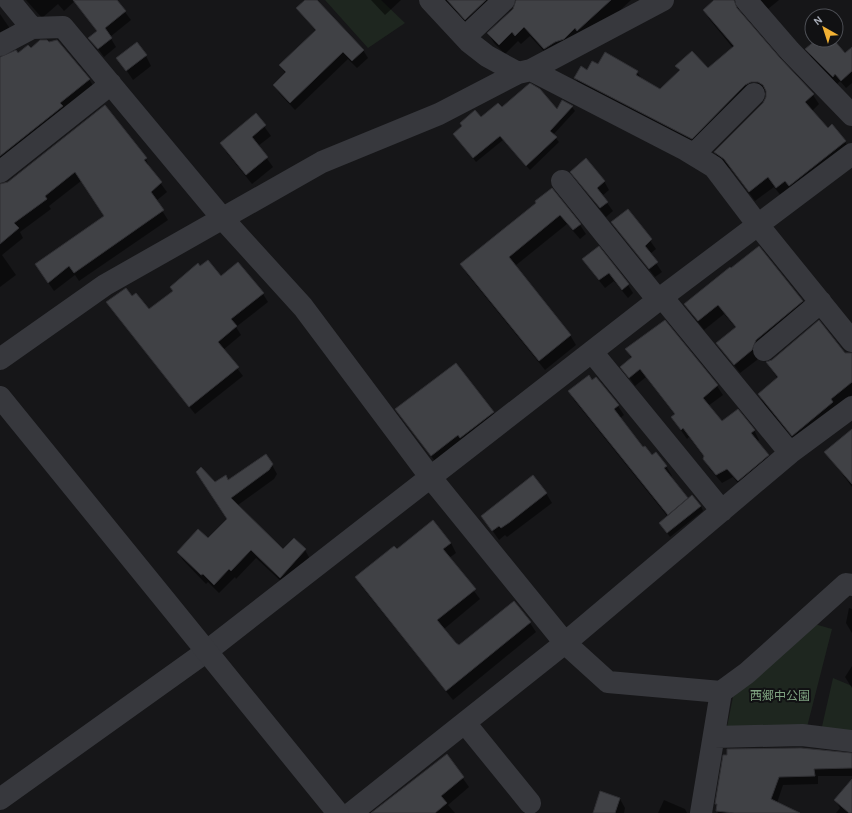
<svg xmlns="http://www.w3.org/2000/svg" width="852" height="813" font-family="'Alegreya Sans','Noto Sans JP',sans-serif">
<rect width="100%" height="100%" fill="#161618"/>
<path fill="#1e261f" d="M325,0H381L405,23L368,48Z
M811,623L832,629L806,731L727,727L734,692Z
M833,678L852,686V730L821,731Z"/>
<path fill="#0007" d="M26,0H76L64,11L58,4L42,18Z
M103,0H116L131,20L110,37L116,47L104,57L90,38L97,32L85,14Z
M306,0H316L363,50L368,58L357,68L348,59L295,110L279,93L274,85L286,74L280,65L316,31L297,8Z
M371,0H401L385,15Z
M444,0H501L471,28Z
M517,0H631L610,20L550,58L530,36L521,44L518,41L505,54L494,43L488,33L517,4Z
M716,0H744L740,6L739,11L780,60L813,95L819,104L812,111L828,129L845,142L851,151L782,197L774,187L755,201L731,169L720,162L715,152L764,103L767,97V94L764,92L698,148L581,88L575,78L599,66L637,72L642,79L660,90L680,72L677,66L708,70L733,48L710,20L704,10Z
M759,0H779L768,9Z
M0,14L13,33L0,44Z
M817,40H833L845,54L852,48V83L846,88L840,81L837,84L811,57L807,49Z
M51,41H57L89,79L95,89L0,162V59L37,53Z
M146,56L151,66L133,80L118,58Z
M104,107L146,159L150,169L167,192L156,201L168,220L79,281L75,275L54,291L36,265L104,217L81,181L49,206L51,209L20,232L23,238L2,255L16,275L0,287V188Z
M572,107L575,111L553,135L559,142L530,170L503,140L476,162L454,134L501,108L557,110Z
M256,115L271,136L258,146L273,167L252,184L227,153L221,143Z
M571,172L604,181L609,190L602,196L613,211L606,217Z
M537,203L580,225L586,234L580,239L567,224L515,266L570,335L576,345L545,370L467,274L461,264Z
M628,210L656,249L650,254L662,272L655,277L612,222Z
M599,248L628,285L633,293L628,298L614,281L605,288L589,268L584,259Z
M221,278L263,294L268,302L236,327L241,335L223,350L243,376L195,414L107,302L132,297L149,311L174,292L171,287Z
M802,301L808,310L761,350L757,360L740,373L717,343L736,328L724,314L704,330L685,305Z
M664,321L717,386L723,395L708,406L722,423L754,430L759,440L757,442L773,464L743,489L733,477L722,483L709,468L704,457L689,437L687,439L678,426L673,417L675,415L646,377L635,386L622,367L632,359L626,349Z
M845,354L852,359V395L798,444L764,404L759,394L778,379L767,363Z
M595,378L618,406L624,415L620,418L643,448L666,466L672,476L670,477L688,499L701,506L703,511L670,537L660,523L668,517L574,400L569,391Z
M396,409L493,412L498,421L437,464Z
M852,431V487L826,452Z
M272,465L277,474L274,479L238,505L283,550L294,539L305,550L310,559L286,586L256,558L236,579L235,577L219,593L208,582L206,584L183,560L178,552L208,539L227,520L202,481L215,483L228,481Z
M546,493L552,503L507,537L505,535L499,540L482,516Z
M451,543L456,553L449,558L480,599L444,629L459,647L530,623L536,632L453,700L362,587L356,578L396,550Z
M849,608L852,609V633L846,623Z
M852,666V688L845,677Z
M852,754V776H818V784L783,785L777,803L793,813H718L717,811L716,803L724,756Z
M447,756L469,787L448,805L455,813H373Z
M852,780V813H836L840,808L835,800Z
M620,799L625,808L624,813H594Z
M664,800L685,809L687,813H658Z"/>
<path fill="#404145" stroke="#303034" d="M73,0H117L126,11L105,28L112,38L98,49L88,38L97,31Z
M305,0H317L364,50L352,61L343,52L290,103L273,85L286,72L279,65L316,30L296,8Z
M447,0H486L465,20Z
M516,0H611L577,31L575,28L564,39L555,42L544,49L524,27L515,36L512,32L499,45L487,33L513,9Z
M714,0H734L737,8L781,59L814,94L805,102L828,128L832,124L846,141L789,186L785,181L776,188L768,177L749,192L724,159L714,152L763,103L766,97V91L763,85L758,82H751L745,85L692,139L574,78L581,66L587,70L592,61L598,64L605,52L638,71L636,75L660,89L680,70L675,66L692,51L708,68L734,46L703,10Z
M40,40H47L49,42L57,40L90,79L60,103L63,106L0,156V57L16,50L18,53L28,45L31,48Z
M816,40H834L845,53L852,47V71L841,81L835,74L833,77L805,49Z
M137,42L147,55L126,71L116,58Z
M530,83L540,89L557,109L562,100L573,106L550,131L557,137L526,166L500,136L473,158L453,134L462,126L460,123L475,110L481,117L498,103L502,107Z
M105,105L147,158L144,160L162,182L151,192L164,210L74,273L69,266L48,283L35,264L104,216L75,172L45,196L47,199L14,223L19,228L0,244V184L8,182Z
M256,113L266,125L252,137L268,157L246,175L220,143Z
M586,158L605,181L597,188L608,202L600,208L570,172Z
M552,188L581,224L573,230L560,215L509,257L571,335L539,361L460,264L536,203L535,201Z
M628,209L652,239L645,246L658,262L649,269L611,222Z
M599,246L629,284L622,290L609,273L599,280L582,259Z
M759,246L803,301L756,340L752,350L734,365L716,343L736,327L718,305L698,321L684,304L730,267L731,268Z
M208,260L221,276L238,262L264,293L231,319L237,326L218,342L239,367L189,407L106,302L126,288L132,296L136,293L149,309L173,291L170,287L198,263L200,266Z
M665,320L718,385L703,398L722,421L738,409L755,430L751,433L769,455L738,481L727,469L716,475L703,459L704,456L683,428L681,430L671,417L675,414L640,369L629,378L620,367L632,357L625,349Z
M819,320L845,353H852V382L831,399L833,402L792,436L758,394L778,377L766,362L772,360Z
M456,363L494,412L460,438L458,435L431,456L395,409Z
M589,375L592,380L596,377L619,405L614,409L643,447L645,446L652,455L656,452L667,466L664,468L688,498L668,515L568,391Z
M852,429V484L824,452Z
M266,454L273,464L269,470L231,498L283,549L294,538L306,549L280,578L251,550L231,571L229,569L214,585L203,574L201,575L177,552L198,529L208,538L227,519L196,472L201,467L215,482L226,475L228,480Z
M533,475L547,493L510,522L501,528L499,526L492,531L481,516Z
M692,495L701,506L667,533L659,523Z
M433,520L451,543L443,549L476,589L437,620L456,643L459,645L514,601L531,622L446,691L355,577L394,546L397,549Z
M801,748L852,753V768L814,769L815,776L779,777L771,799L800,813H734L716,811L717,804H715L723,755H727V749Z
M447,754L464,777L441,796L447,803L435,813H371Z
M852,779V813H849L834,800Z
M600,791L620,798L615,813H593Z"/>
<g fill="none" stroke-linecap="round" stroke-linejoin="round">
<path stroke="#37383d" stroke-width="22" d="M9,0L32,28L63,27L223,219L303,307L431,478L565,643L608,682L721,692L747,673L846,584L852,585
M430,0L469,42L487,56L518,73
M746,0L790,51L852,115
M465,37L504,0
M0,45L32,28
M531,70L686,150L714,167L758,225L852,341
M694,154L754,94
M0,172L111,84
M562,181L658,300
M662,297L790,453
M764,350L821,302
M592,352L722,511
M0,359L105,285L322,162L439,114L518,73L531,70L663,0
M465,723L530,803
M714,737L802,735L852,741
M0,799L207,651L662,297L852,154
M351,813L565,643L790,453L852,407
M701,813L721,692"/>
<path stroke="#37383d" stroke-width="22" d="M0,397L338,813"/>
</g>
<g text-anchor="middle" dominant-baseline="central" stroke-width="4" stroke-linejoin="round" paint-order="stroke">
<g font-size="12" fill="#7fa381" stroke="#111113">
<text x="780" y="696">西郷中公園</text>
</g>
</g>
<g transform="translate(824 28) rotate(321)"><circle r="19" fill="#111113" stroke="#4d4f55"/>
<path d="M0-3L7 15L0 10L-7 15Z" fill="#f2b134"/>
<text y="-6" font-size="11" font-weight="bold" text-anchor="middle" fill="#a8adb8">N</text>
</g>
</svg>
